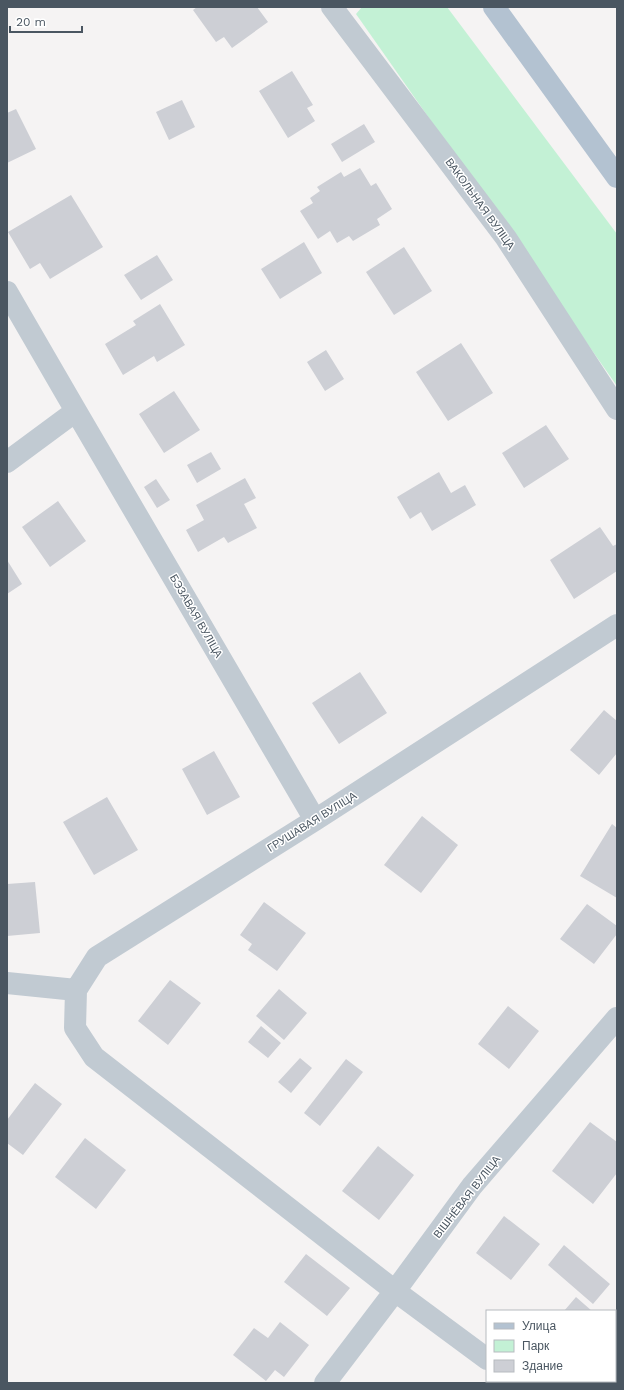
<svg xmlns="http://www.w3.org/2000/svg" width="624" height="1390" font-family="'Work Sans',sans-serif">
<rect width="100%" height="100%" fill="#f5f3f3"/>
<path fill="#c3f1d5" d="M362,7H447L617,234V386L356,14Z"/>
<path fill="#cdcfd5" d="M197,7H257L268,22L232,48L224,37L216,42L193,10Z
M292,71L313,105L307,108L315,121L288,138L259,91Z
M182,100L195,127L169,140L156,112Z
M16,109L36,149L7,163V113Z
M364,124L375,142L342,162L331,144Z
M360,168L371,186L376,183L392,209L377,219L380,225L353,241L349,236L337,243L330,231L318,239L300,211L313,203L310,198L320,191L317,187L341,172L344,177Z
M71,195L103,247L50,279L40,263L30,269L8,232Z
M304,242L322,273L280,299L261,269Z
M404,247L432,291L394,315L366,272Z
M157,255L173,280L141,300L124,275Z
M160,304L185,345L157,362L154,356L123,375L105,344L136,325L133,321Z
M461,343L493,393L448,421L416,372Z
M326,350L344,379L325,391L307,362Z
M174,391L200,430L164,453L139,414Z
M546,425L569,459L524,488L502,453Z
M211,452L221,469L197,483L187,465Z
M439,472L451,493L465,485L476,505L432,531L421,512L410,519L397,497Z
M245,478L256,498L244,504L257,528L228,543L224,537L198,552L186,530L204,520L196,505Z
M156,479L170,500L157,508L144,487Z
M58,501L86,541L50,567L22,527Z
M600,527L613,546L617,544V571L574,599L550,560Z
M7,560L22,584L7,594Z
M360,672L387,713L339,744L312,703Z
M604,710L617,721V753L599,775L570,750Z
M214,751L240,797L207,815L182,769Z
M107,797L138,850L94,875L63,822Z
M422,816L458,845L421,893L384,865Z
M612,824L617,828V898L580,876Z
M35,882L40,933L7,936V884Z
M264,902L306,933L277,971L248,950L252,944L240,935Z
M587,904L617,926V934L594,964L560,939Z
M170,980L201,1003L168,1045L138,1021Z
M279,989L307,1013L284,1040L256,1016Z
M508,1006L539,1031L509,1069L478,1044Z
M261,1026L281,1043L268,1058L248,1042Z
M300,1058L312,1068L291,1093L278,1082Z
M346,1059L363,1072L320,1126L304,1113Z
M35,1083L62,1104L23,1155L7,1143V1120Z
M590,1122L617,1142V1173L593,1204L552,1171Z
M85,1138L126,1170L96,1209L55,1177Z
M378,1146L414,1175L379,1220L342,1191Z
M504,1216L540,1244L511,1280L476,1253Z
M564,1245L610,1284L593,1304L548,1265Z
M306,1254L350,1288L327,1316L284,1282Z
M576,1297L592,1311H564Z
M280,1322L309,1345L284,1377L275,1370L266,1381L233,1355L254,1328L268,1338Z
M617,1367V1383H605L607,1381H615V1370Z"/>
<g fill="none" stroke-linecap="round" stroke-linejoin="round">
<path stroke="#c1cad2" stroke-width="22" d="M332,7L506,238L617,409
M7,292L76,411L315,820
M7,462L76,411
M7,983L76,990L97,957L315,820L617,625
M76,990L75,1028L94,1057L395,1291L487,1359
M517,1381L520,1383
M325,1383L395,1291L472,1186L617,1018"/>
<path stroke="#b3c2d1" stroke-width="22" d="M494,7L617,177"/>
</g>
<g text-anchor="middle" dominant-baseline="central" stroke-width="3" stroke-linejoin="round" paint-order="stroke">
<g font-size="11" fill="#4a5661" stroke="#fff">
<text transform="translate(480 204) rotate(54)">ВАКОЛЬНАЯ ВУЛІЦА</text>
<text transform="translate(196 616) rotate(60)">БЭЗАВАЯ ВУЛІЦА</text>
<text transform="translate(312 822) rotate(-32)">ГРУШАВАЯ ВУЛІЦА</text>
<text transform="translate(467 1197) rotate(-52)">ВІШНЁВАЯ ВУЛІЦА</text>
</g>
</g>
<rect width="624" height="1390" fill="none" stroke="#4a5661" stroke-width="16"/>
<rect x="486" y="1310" width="130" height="72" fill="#ffffff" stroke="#b7bbc0"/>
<rect x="494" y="1323" width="20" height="6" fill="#b3c2d1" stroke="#b7bbc0"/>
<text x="522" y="1330" font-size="12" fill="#4a5661">Улица</text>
<rect x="494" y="1340" width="20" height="12" fill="#c3f1d5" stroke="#b7bbc0"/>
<text x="522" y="1350" font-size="12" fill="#4a5661">Парк</text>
<rect x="494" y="1360" width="20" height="12" fill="#cdcfd5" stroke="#b7bbc0"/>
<text x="522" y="1370" font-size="12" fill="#4a5661">Здание</text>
<path d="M10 26v6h72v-6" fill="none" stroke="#4a5661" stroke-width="2"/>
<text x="16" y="26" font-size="12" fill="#4a5661" stroke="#ffffff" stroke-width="3" paint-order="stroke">20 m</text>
</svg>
